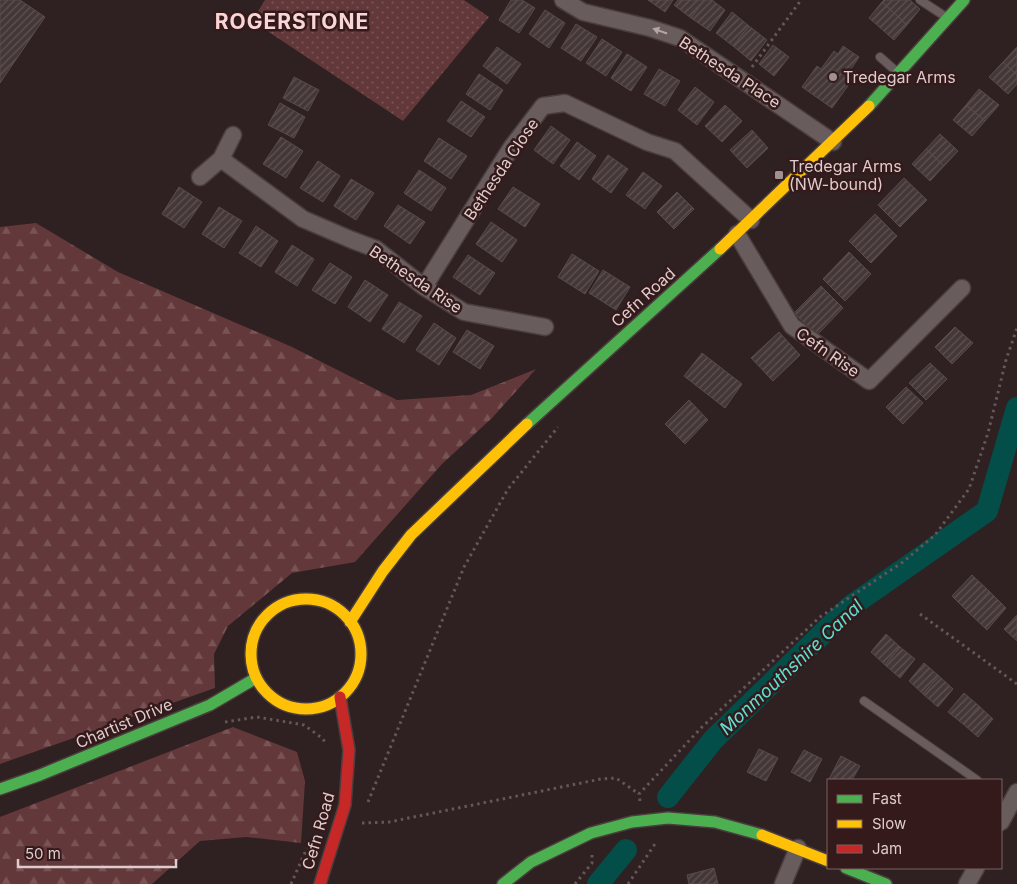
<svg xmlns="http://www.w3.org/2000/svg" width="1017" height="884" font-family="Inter,sans-serif">
<defs>
<pattern id="forest-firs" width="22" height="20" patternUnits="userSpaceOnUse" patternTransform="scale(1.25)"><rect width="22" height="20" fill="#63383a"/><path d="M5 1l3.5 6h-7zM16 11l3.5 6h-7z" fill="#795455"/></pattern>
<pattern id="garden-dots" width="8" height="8" patternUnits="userSpaceOnUse" patternTransform="scale(1.25)"><rect width="8" height="8" fill="#63383a"/><path d="M2 2h.1M6 6h.1" fill="none" stroke="#795455" stroke-width="1.8" stroke-linecap="round"/></pattern>
<pattern id="building-hatch" width="6" height="6" patternUnits="userSpaceOnUse" patternTransform="scale(1.25)"><rect width="6" height="6" fill="#443738"/><path d="M-1 1l2-2M0 6l6-6M5 7l2-2" fill="none" stroke="#5f5354"/></pattern>
</defs>
<rect width="100%" height="100%" fill="#2f2021"/>
<path fill="url(#forest-firs)" d="M36,223L118,272L292,347L397,400L471,395L536,369L492,418L442,464L355,562L292,573L228,626L214,654L215,688L0,764V227Z
M233,727L297,752L305,781L301,843L246,837L200,841L152,884H0V817Z"/>
<path fill="url(#garden-dots)" d="M265,0H464L489,17L403,121L252,21Z"/>
<g fill="none" stroke-linecap="round" stroke-linejoin="round">
<path stroke="#044e49" stroke-width="22" d="M668,797L713,740L851,606L987,511L1017,408
M598,884L626,850"/>
</g>
<path fill="url(#building-hatch)" stroke="#584b4b" d="M0,0H20L45,17L0,83Z
M511,0H522L535,8L519,33L499,20Z
M648,0H673L665,12Z
M678,0H704L691,18L674,5Z
M704,0H712L725,10L710,31L691,18Z
M884,0H910L920,9L907,25L882,2Z
M882,2L907,25L894,40L869,18Z
M545,10L565,23L549,48L529,34Z
M732,12L749,26L733,46L716,33Z
M576,24L597,37L581,61L561,48Z
M749,26L767,40L751,61L733,46Z
M602,39L622,52L606,76L586,63Z
M773,45L789,57L774,76L759,64Z
M843,46L859,57L851,69L857,73L832,108L802,87L817,66L821,69L834,51L838,54Z
M497,47L521,64L507,84L483,66Z
M1017,47V75L1003,62Z
M627,54L647,67L631,91L611,78Z
M1003,62L1017,75V84L1008,94L989,77Z
M659,69L680,81L665,106L644,94Z
M479,74L503,90L490,110L466,94Z
M294,77L319,90L308,111L283,98Z
M695,87L714,102L697,125L678,110Z
M979,89L999,105L985,121L966,105Z
M461,101L485,117L471,137L447,121Z
M280,103L305,117L294,138L268,125Z
M725,105L742,121L722,142L705,126Z
M966,105L985,121L972,136L953,120Z
M551,126L570,140L553,164L534,150Z
M752,130L768,148L747,168L730,150Z
M940,134L958,151L944,166L926,149Z
M281,137L303,151L286,178L263,164Z
M439,138L467,156L451,179L424,161Z
M577,142L596,156L579,180L560,166Z
M926,149L944,166L930,181L912,164Z
M608,155L628,169L611,193L592,179Z
M318,161L340,176L323,202L300,188Z
M419,170L446,188L431,211L404,193Z
M643,172L662,186L645,209L626,195Z
M904,178L927,200L900,227L878,205Z
M351,179L374,193L356,220L334,206Z
M179,187L202,202L184,228L162,214Z
M513,187L540,204L525,227L498,209Z
M677,192L694,209L674,229L657,212Z
M398,205L425,222L410,244L384,226Z
M219,207L242,221L224,248L202,234Z
M875,214L897,236L871,263L849,241Z
M491,222L517,240L502,262L476,244Z
M256,226L278,241L261,267L239,253Z
M292,245L314,259L297,286L275,272Z
M849,252L871,274L845,301L823,279Z
M572,254L599,271L585,294L558,277Z
M468,255L495,273L480,295L453,277Z
M330,263L352,277L335,304L312,290Z
M603,270L630,287L616,310L589,293Z
M365,280L388,295L370,322L348,307Z
M821,286L843,308L817,335L794,313Z
M399,302L422,316L404,343L382,329Z
M434,323L456,338L439,365L416,350Z
M955,327L973,343L952,364L935,347Z
M467,330L494,346L480,369L453,352Z
M779,332L800,355L773,381L751,358Z
M702,353L742,384L725,408L684,376Z
M930,363L947,379L926,400L909,383Z
M906,387L923,403L903,424L886,407Z
M689,400L708,420L685,444L665,424Z
M972,575L989,591L969,613L952,596Z
M989,591L1006,608L987,630L969,613Z
M1017,615V641L1004,629Z
M886,634L900,647L885,665L871,652Z
M900,647L915,659L900,678L885,665Z
M924,663L939,676L923,694L909,681Z
M939,676L953,689L938,707L923,694Z
M964,693L979,706L963,724L948,712Z
M979,706L993,719L978,737L963,724Z
M759,749L778,758L766,781L747,772Z
M804,750L822,759L810,782L791,772Z
M841,756L860,766L852,780L829,779Z
M714,868L718,884H689L687,875Z"/>
<g fill="none" stroke-linecap="round" stroke-linejoin="round">
<defs>
<path id="lane" d="M920,0L946,17
M880,57L897,72
M864,701L977,780"/>
<path id="street" d="M563,0L583,12L650,28L680,38L833,142
M221,159L303,219L352,240L376,249L424,287L464,312L545,327
M200,177L221,159L233,135
M737,234L792,326L869,381L962,288
M424,287L511,148L543,106L565,103L647,142L675,151L751,220
M1001,822L1017,792
M783,884L798,848
M967,884L976,868"/>
<path id="fast" d="M869,106L964,0
M527,424L720,249
M0,789L40,775L210,705L256,678
M846,868L886,884
M503,884L531,862L591,833L632,822L668,818L715,822L762,835"/>
<path id="slow" d="M720,249L869,106
M251 654a55 55 0 1 1 110 0a55 55 0 1 1-110 0Z
M350,622L383,571L411,535L527,424
M762,835L828,861"/>
<path id="jam" d="M320,884L345,805L349,750L340,697"/>
</defs>
<use href="#lane" stroke="#4a3d3d" stroke-width="10"/>
<use href="#street" stroke="#4a3d3d" stroke-width="19"/>
<use href="#fast" stroke="#4a3d3d" stroke-width="14"/>
<use href="#slow" stroke="#4a3d3d" stroke-width="14"/>
<use href="#jam" stroke="#4a3d3d" stroke-width="14"/>
<path stroke="#635757" stroke-width="3" stroke-dasharray="2.5 4" stroke-linecap="butt" d="M752,67L801,0
M920,614L1017,684
M225,722L257,717L304,725L322,738L326,743
M640,801L639,794L702,727L820,617L903,562L935,535L969,489L988,433L1006,360L1017,328
M368,802L464,567L508,489L558,427
M362,823L389,822L601,779L616,778L639,794
M291,884L307,848
M575,884L592,863V855
M628,884L657,841"/>
<use href="#lane" stroke="#695c5c" stroke-width="8"/>
<use href="#street" stroke="#695c5c" stroke-width="16"/>
<use href="#fast" stroke="#4caf50" stroke-width="11"/>
<use href="#slow" stroke="#ffc107" stroke-width="11"/>
<use href="#jam" stroke="#c62828" stroke-width="11"/>
</g>
<defs><path id="oneway-solid" d="M-6-.8H1V-3.2L6.5 0L1 3.2V.8H-6Z" transform="scale(1.25)"/></defs>
<use fill="#b6a5a5" href="#oneway-solid" transform="translate(660 31) rotate(-161)"/>
<g fill="#a19090" stroke="#351a1b" stroke-width="2">
<circle cx="833" cy="77" r="5"/>
<rect x="774" y="170" width="10" height="10" rx="2.5"/>
</g>
<g text-anchor="middle" dominant-baseline="central" stroke-width="5" stroke-linejoin="round" paint-order="stroke">
<g font-size="16" fill="#dfcccc" stroke="#351a1b">
<text transform="translate(730 72) rotate(33)">Bethesda Place</text>
<text transform="translate(501 169) rotate(-56)">Bethesda Close</text>
<text transform="translate(416 279) rotate(34)">Bethesda Rise</text>
<text transform="translate(643 297) rotate(-42)">Cefn Road</text>
<text transform="translate(828 352) rotate(35)">Cefn Rise</text>
<text transform="translate(124 723) rotate(-23)">Chartist Drive</text>
<text transform="translate(318 831) rotate(-74)">Cefn Road</text>
</g>
<g font-size="16" fill="#dfcccc" stroke="#351a1b" text-anchor="start">
<text x="843" y="77">Tredegar Arms</text>
<text x="789" y="166">Tredegar Arms<tspan x="789" dy="18">(NW-bound)</tspan></text>
</g>
<g font-size="18" font-style="italic" fill="#5de1d4" stroke="#351a1b">
<text transform="translate(791 667) rotate(-43)">Monmouthshire Canal</text>
</g>
<g font-size="21" font-weight="bold" letter-spacing="1" fill="#fad5d5" stroke="#351a1b">
<text x="292" y="21">ROGERSTONE</text>
</g>
</g>
<rect x="827" y="779" width="175" height="90" fill="#351a1b" stroke="#796162"/>
<rect x="837" y="795" width="25" height="8" fill="#4caf50" stroke="#796162"/>
<text x="872" y="804" font-size="15" fill="#dfcccc">Fast</text>
<rect x="837" y="820" width="25" height="8" fill="#ffc107" stroke="#796162"/>
<text x="872" y="829" font-size="15" fill="#dfcccc">Slow</text>
<rect x="837" y="845" width="25" height="8" fill="#c62828" stroke="#796162"/>
<text x="872" y="854" font-size="15" fill="#dfcccc">Jam</text>
<path d="M18 859v8h158v-8" fill="none" stroke="#dfcccc" stroke-width="2.5"/>
<text x="25" y="859" font-size="15" fill="#dfcccc" stroke="#351a1b" stroke-width="4" paint-order="stroke">50 m</text>
</svg>
